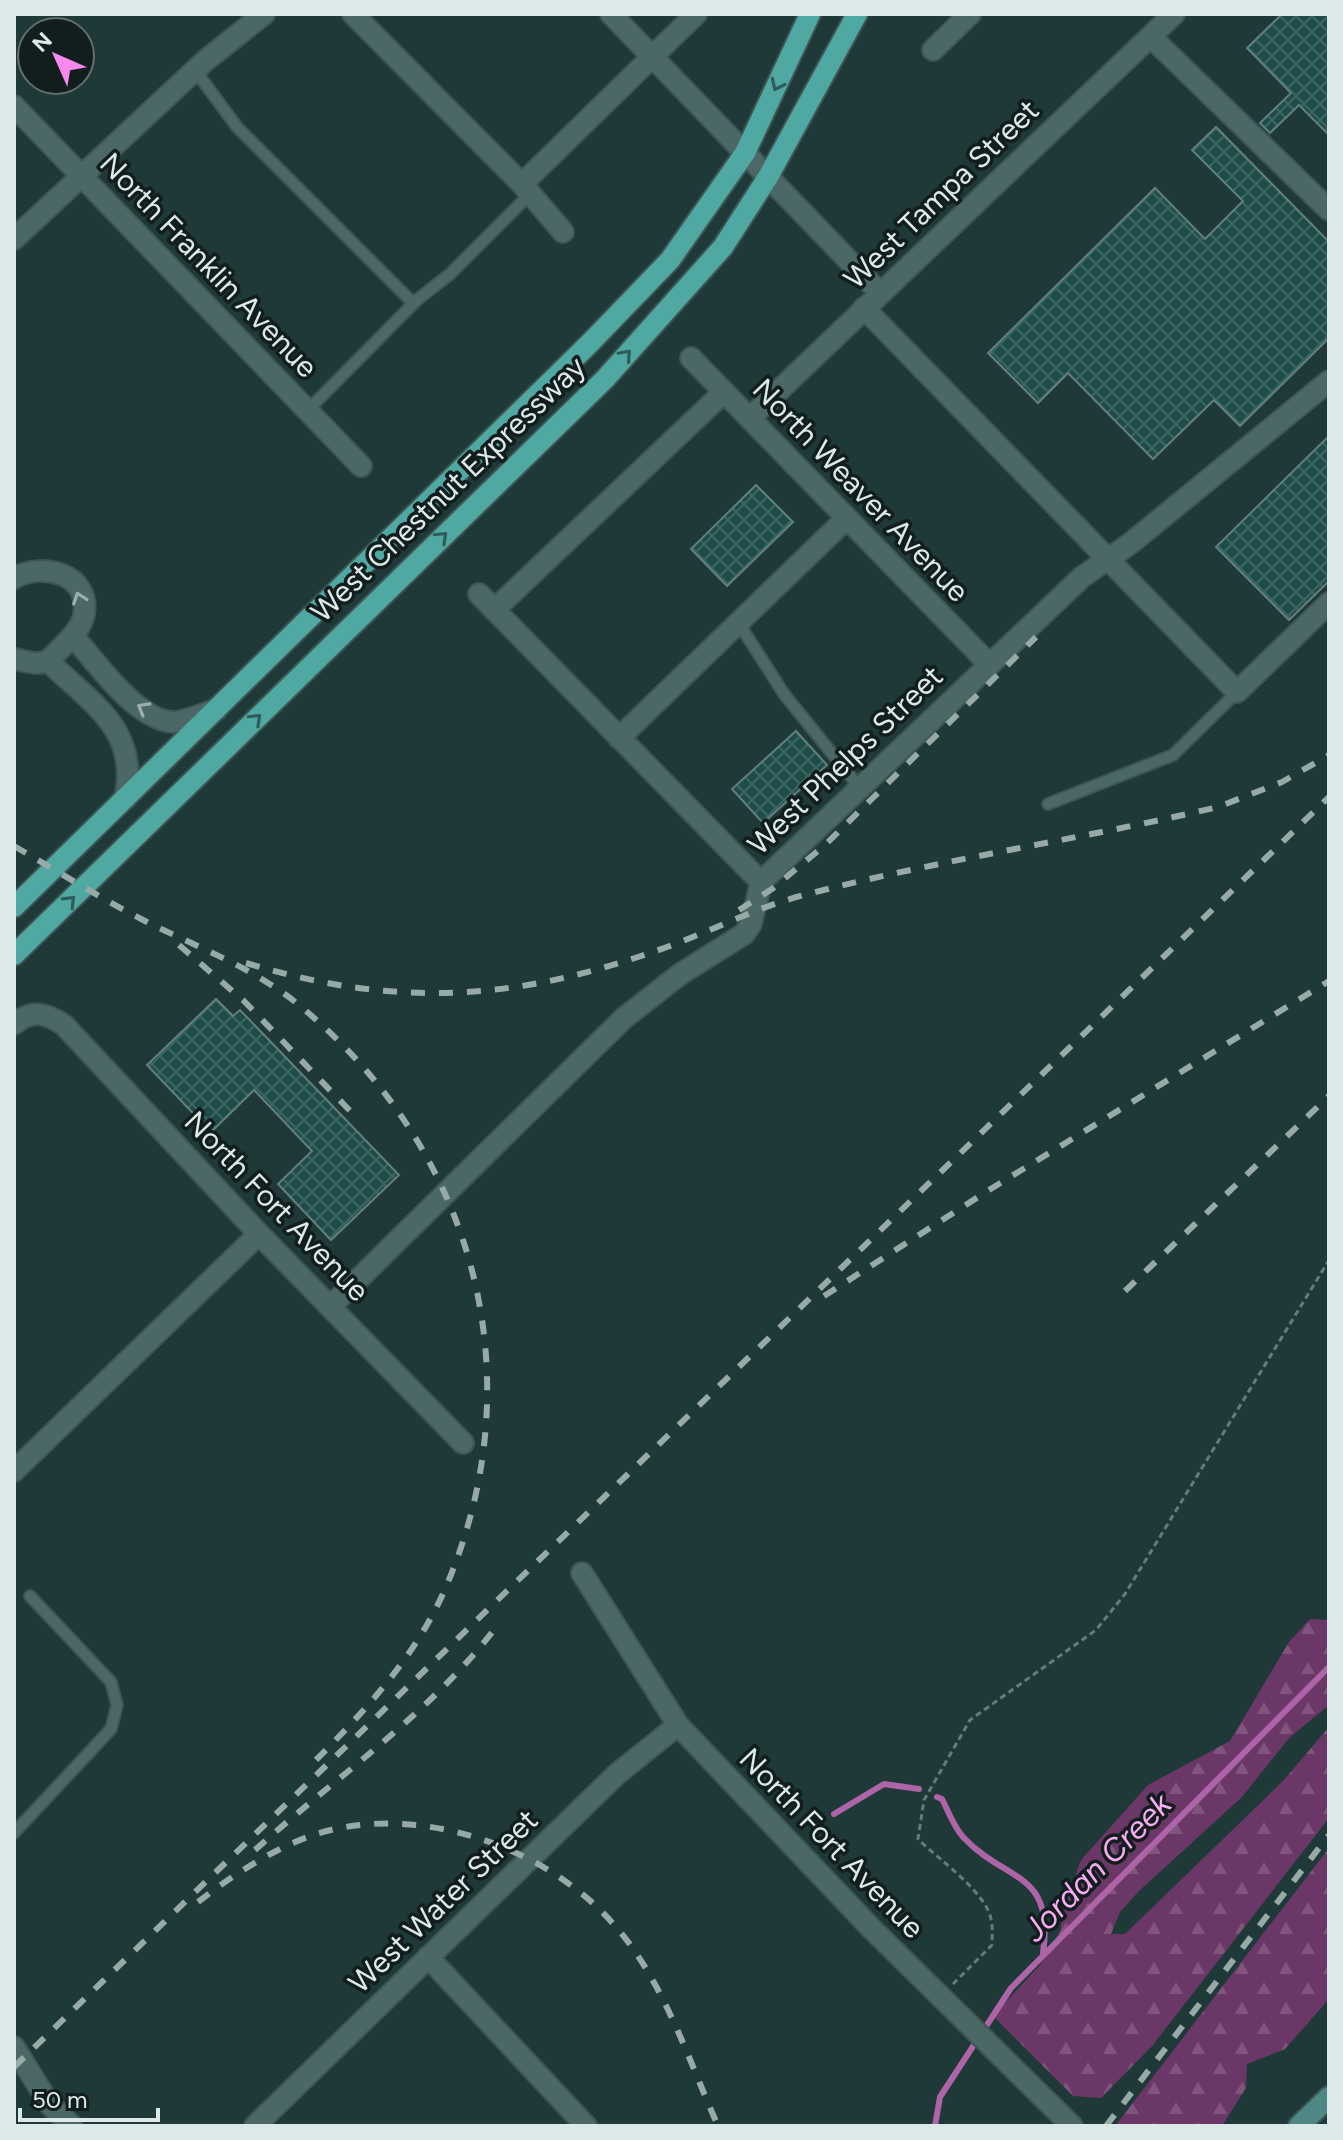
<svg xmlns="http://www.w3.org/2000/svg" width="1343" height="2140" font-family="Figtree,sans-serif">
<defs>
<pattern id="forest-firs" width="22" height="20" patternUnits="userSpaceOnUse" patternTransform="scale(2)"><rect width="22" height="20" fill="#6b3767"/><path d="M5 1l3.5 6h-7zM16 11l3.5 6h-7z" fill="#80547d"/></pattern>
<pattern id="building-cross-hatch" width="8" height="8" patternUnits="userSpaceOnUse" patternTransform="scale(2)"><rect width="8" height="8" fill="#1d4c49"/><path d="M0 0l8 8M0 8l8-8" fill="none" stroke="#3d6663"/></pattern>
</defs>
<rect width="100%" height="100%" fill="#1e3937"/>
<path fill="url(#forest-firs)" d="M1310,1619L1329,1620V1705L1289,1738L1242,1797L1139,1891L1120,1912L1111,1934H1125L1283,1781L1329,1727V1818L1152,2046L1101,2098L1073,2096L993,2016L1040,1965L1060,1931L1065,1905L1081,1860L1148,1785L1230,1741L1289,1642Z
M1329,1848V1999L1285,2049L1247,2064L1246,2088L1222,2126H1115Z"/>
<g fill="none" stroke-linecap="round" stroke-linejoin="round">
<path stroke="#ae65a8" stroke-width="6" d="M937,1797L942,1799C948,1811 954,1827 963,1837C1006,1883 1055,1870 1043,1953
M834,1814L884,1784L919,1789
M935,2126L940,2097L1011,1988L1329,1667"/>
</g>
<path fill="url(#building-cross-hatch)" stroke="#627f7d" stroke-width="2" d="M1282,14H1329V135L1299,105L1270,133L1260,123L1291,93L1247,48Z
M1216,127L1329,242V338L1240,426L1214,400L1153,459L1068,373L1038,403L988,353L1155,188L1205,239L1243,201L1192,150Z
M1329,436V581L1289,620L1216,547Z
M756,485L793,522L727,586L691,549Z
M796,731L827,765L763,823L732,789Z
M216,999L233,1016L240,1010L399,1175L331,1240L278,1184L312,1151L254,1090L211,1132L147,1065Z"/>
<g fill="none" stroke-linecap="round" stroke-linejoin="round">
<defs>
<path id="lane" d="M195,70L237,127L413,303
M308,410L417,300L450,274L530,194
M738,622L784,694L860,788
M1048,804L1173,755L1237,692
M14,1833L111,1729L117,1705L111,1682L30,1596"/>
<path id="street" d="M353,14L522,184L563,232
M611,14L880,293
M1151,37L1329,210
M933,50L970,14
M14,106L361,466
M522,184L696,14
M14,239L206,60L264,14
M864,308L1237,692L1329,603
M691,358L989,664
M750,418L1174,14
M14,578C42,562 91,573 84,615C81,629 68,641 59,650C53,656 48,663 38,663C31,664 22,660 14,659
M479,594L761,882
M494,610L724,392
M73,636C96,662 136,720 173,722C186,722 204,713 216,710
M48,661C92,704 140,730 125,799
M619,738L847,518
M14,1024C32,1009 46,1013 64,1025L259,1234L463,1443
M331,1306L623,1019L679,975L744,934L751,924L761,882L1082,577L1131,543L1329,381
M14,1471L259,1234
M582,1573L678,1725L871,1928L1072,2126
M428,1957L586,2126
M14,2047L50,2105L72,2126
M255,2126L617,1774L678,1725"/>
<path id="secondary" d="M1299,2126L1329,2097"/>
<path id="primary" d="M14,907L590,343L670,260L745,153L810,14
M14,955L605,379L723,247L768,177L857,14"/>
</defs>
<use href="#lane" stroke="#3d5553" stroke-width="14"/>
<use href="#street" stroke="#3d5553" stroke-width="24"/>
<use href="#secondary" stroke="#3d5553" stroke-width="24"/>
<use href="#primary" stroke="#3d5553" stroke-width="24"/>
<path stroke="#667c7a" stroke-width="3" stroke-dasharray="6 4" stroke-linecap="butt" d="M953,1984L992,1945C992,1936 993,1927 991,1919C986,1892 938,1859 918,1839L924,1800L970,1720L1096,1630L1125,1594L1329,1260"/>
<use href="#lane" stroke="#4c6866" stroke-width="10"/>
<use href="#street" stroke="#4c6866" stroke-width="20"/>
<use href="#secondary" stroke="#4e8884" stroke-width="20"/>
<use href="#primary" stroke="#50a8a3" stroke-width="20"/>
<path stroke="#97aaa8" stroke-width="6" stroke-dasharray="14 14" stroke-linecap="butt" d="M14,846C57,871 100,898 145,921C195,946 249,966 294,1001C477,1148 539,1383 441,1598C411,1662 361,1715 312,1764
M739,910L772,889L825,845L1036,637
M179,945L244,1001L354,1115
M246,963C398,1009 518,1001 667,947C714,930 759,906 808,894C943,859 1082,839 1218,807L1282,782L1329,755
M1125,1291L1329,1096
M824,1296L989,1190L1329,981
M255,1850C338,1775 432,1713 500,1622
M198,1902C233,1875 271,1850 313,1835C416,1801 547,1846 616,1927C664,1982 689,2061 718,2126
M14,2067L1329,797
M1106,2126L1329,1835"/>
</g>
<defs><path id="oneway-chevron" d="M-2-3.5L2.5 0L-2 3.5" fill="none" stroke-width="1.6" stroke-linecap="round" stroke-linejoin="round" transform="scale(2)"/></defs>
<g stroke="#2e5c59">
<use href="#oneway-chevron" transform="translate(777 85) rotate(115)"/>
<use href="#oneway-chevron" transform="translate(626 355) rotate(-48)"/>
<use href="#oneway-chevron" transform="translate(442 537) rotate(-44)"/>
<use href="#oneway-chevron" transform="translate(256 719) rotate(-44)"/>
<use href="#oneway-chevron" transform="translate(70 901) rotate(-45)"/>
</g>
<g stroke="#9bb0ae">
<use href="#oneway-chevron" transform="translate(79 598) rotate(-109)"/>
<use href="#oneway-chevron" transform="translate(143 708) rotate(-150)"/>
</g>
<g text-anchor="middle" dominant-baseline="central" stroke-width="7" stroke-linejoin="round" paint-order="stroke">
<g font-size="30" fill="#dbeae8" stroke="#121d1d">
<text transform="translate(941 194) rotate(-44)">West Tampa Street</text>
<text transform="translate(209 265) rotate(46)">North Franklin Avenue</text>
<text transform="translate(448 489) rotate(-44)">West Chestnut Expressway</text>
<text transform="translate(861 490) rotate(46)">North Weaver Avenue</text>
<text transform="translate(845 760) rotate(-44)">West Phelps Street</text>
<text transform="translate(277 1206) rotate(46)">North Fort Avenue</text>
<text transform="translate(832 1843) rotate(46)">North Fort Avenue</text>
<text transform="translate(443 1901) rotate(-44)">West Water Street</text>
</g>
<g font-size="32" font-style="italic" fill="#f8abf1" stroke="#121d1d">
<text transform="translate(1097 1867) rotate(-45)">Jordan Creek</text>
</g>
</g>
<rect width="1343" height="2140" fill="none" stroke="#dbeae8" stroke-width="32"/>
<g transform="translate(56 56) rotate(315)"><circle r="38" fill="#121d1d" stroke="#626f6e" stroke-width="2"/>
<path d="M0-6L14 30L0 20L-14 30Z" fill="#f689ee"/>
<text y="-12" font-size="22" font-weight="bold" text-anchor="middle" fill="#dbeae8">N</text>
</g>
<path d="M20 2108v12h138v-12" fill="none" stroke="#dbeae8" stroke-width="4"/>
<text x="32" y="2108" font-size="24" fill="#dbeae8" stroke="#121d1d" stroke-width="6" paint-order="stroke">50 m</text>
</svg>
